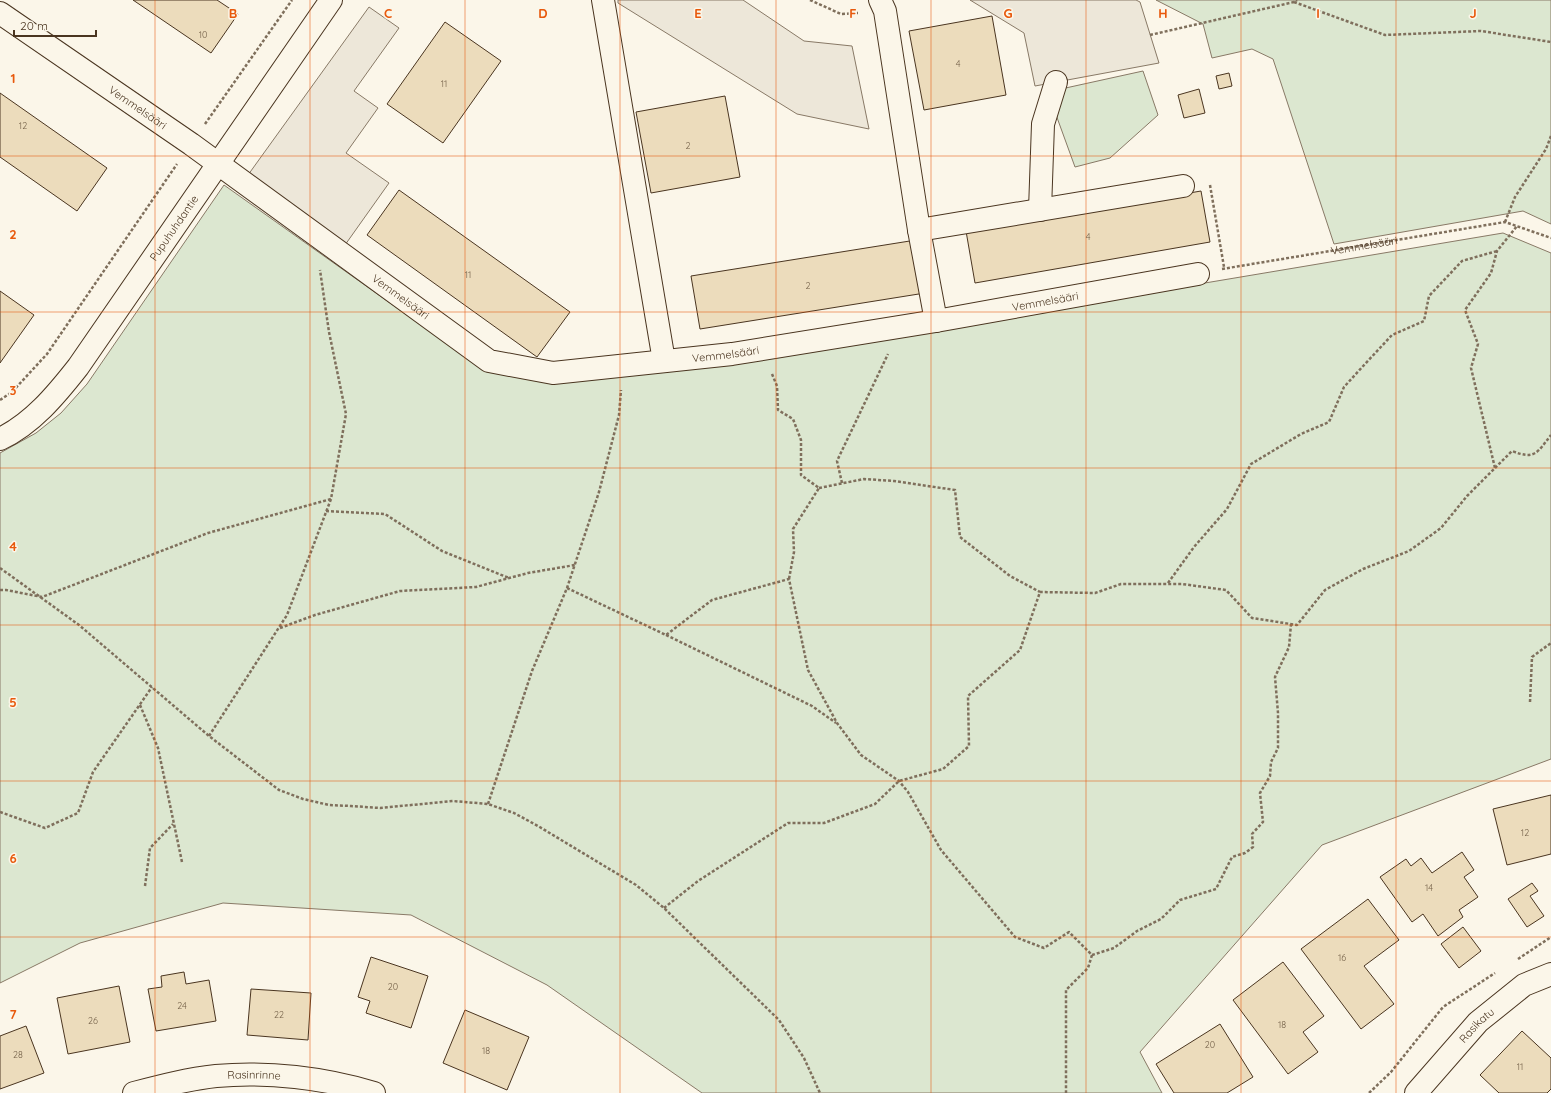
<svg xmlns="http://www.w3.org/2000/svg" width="1551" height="1093" font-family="Quicksand,sans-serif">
<rect width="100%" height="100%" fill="#fbf6e9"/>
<path fill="#dce7d0" stroke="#887966" d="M1156,0H1551V224L1523,211L1334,244L1273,59L1252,49L1212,58L1203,24Z
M1143,71L1158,115L1110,158L1075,167L1055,112L1061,89Z
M224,185L483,369L728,363L1503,233L1551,253V759L1322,845L1140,1052L1162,1093H702L547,985L411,915L223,903L80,943L0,983V453L36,433L61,413L87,384Z"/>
<path fill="#ede7d9" stroke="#887966" d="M618,0H743L804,41L852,46L869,129L797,114L618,3Z
M970,0H1136L1140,2L1159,63L1035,86L1024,33Z
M369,7L399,28L354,91L378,108L346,153L389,183L345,245L248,175Z"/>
<path fill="#ecdcbc" stroke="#4a3520" d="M133,0H217L238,14L211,53Z
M992,16L1006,95L924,110L909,31Z
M445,22L501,61L443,143L387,104Z
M1229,73L1232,86L1219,89L1216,76Z
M1199,89L1205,113L1184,118L1178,95Z
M0,93L107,168L77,211L0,157Z
M725,96L740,177L651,193L636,112Z
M399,190L570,312L537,357L367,235Z
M1201,191L1210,242L975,283L966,231Z
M916,240L925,293L700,329L691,276Z
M0,291L34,315L0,363Z
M1551,795V854L1507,865L1493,809Z
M1462,852L1474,870L1464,877L1478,897L1459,910L1463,917L1438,936L1423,914L1412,922L1380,877L1406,859L1411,866L1421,858L1432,873Z
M1532,883L1538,891L1530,896L1544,916L1527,927L1508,899Z
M1368,899L1399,940L1364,966L1394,1004L1361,1029L1301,949Z
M1463,927L1481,951L1459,968L1441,944Z
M371,957L428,976L411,1028L366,1013L370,1001L358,997Z
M1283,962L1324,1016L1303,1032L1318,1052L1288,1074L1233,1000Z
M184,972L186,984L209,980L216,1021L156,1031L148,989L162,987L161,976Z
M119,986L130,1042L68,1054L57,998Z
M251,989L311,993L308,1040L247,1035Z
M465,1010L529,1037L507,1090L443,1063Z
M1220,1024L1253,1077L1227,1093H1174L1156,1064Z
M26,1026L44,1073L0,1089V1036Z
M1522,1031L1551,1058V1089L1547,1093H1499L1480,1075Z"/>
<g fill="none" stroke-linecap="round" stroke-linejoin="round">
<defs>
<g id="minor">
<path d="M603,0L664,361"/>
<path d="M880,0L885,11L919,230L936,321"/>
<path id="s2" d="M0,13L191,144L489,361L553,373L732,354L936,321L1198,274"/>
<path d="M1040,210L1043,124L1056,82"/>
<path d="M919,230L1183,186"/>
<path id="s3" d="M0,439C32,424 56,395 78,367L331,0"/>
<path id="s4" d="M134,1093C161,1086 188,1079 216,1076C267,1071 324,1078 374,1093"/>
<path id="s5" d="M1416,1093L1478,1022L1524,985L1551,974"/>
</g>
</defs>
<use href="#minor" stroke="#4a3520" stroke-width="24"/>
<g stroke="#7f6f5c" stroke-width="2.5" stroke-dasharray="3 2" stroke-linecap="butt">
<path d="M810,0L841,14L858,13"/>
<path d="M1294,2L1385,35L1481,31L1551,42"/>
<path d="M1150,35L1294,2L1297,0"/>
<path d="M205,124L292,0"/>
<path d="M1210,185L1224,267"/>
<path d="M1505,222L1515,197L1546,149L1551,136"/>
<path id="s1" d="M1222,269L1505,222L1551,238"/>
<path d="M772,374L777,386L778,410L793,419L801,440V475L819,488L793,529L794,552L789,579"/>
<path d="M0,400L12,392L47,354L177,164"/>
<path d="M1495,468L1512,451C1535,460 1537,453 1551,435"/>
<path d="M842,483L837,461L888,354"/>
<path d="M819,488L864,479L894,481L955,490L960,537L1010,576L1040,592"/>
<path d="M326,511L385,514L442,551L509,578"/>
<path d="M0,568L79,625L209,736L279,790L303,799L329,805L351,806L380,808L453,801L488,804L514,813L538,826L636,885L664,908L779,1020L804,1058L820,1093"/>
<path d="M1168,583L1194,547L1227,509L1251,464L1301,434L1329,422L1344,387L1365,364L1392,335L1424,321L1429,296L1462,261L1497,251"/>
<path d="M567,588L666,635L712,600L789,579L808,670L837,723L861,755L899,781L908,792L941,850L1015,937L1044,948L1069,932L1092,955L1088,968L1066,990V1093"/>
<path d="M0,590H6L42,597L208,533L331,499"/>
<path d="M280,628L315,615L400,591L476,587L528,573L575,565"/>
<path d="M666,635L812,706L836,723"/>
<path d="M1530,702L1532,657L1551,643"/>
<path d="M140,705L158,748L182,862"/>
<path d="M209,736L287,615L331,499L346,414L329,332L320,270"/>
<path d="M488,804L532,671L567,588L599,492L619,415L621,390"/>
<path d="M0,812L45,828L78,813L93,772L152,687"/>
<path d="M145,886L150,848L173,824"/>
<path d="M664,908L698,881L788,823H824L875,804L899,781L943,769L969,746L968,696L1020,650L1040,592L1095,593L1121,584H1182L1226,590L1252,618L1297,625L1325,590L1363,569L1409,551L1441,528L1467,496L1495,468L1471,368L1478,344L1465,310L1491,273L1497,251L1517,226"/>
<path d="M1092,955L1114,948L1137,931L1161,919L1180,900L1216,889L1232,857L1245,853L1253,847L1252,834L1263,822L1260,793L1270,776L1271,762L1278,748V713L1275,677L1289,647L1291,624"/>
<path d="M1518,959L1551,937"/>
<path d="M1369,1093L1391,1072L1443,1007L1495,973"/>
</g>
<use href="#minor" stroke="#fbf6e9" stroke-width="22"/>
</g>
<path fill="none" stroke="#e8590c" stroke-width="1" stroke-opacity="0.55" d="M155,0V1093M310,0V1093M465,0V1093M620,0V1093M776,0V1093M931,0V1093M1086,0V1093M1241,0V1093M1396,0V1093M0,156H1551M0,312H1551M0,468H1551M0,625H1551M0,781H1551M0,937H1551"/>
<g text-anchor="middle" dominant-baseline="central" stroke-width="3" stroke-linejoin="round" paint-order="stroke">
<g font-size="9" fill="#725f47">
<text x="203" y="34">10</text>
<text x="958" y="63">4</text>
<text x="444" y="83">11</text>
<text x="23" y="125">12</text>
<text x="688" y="145">2</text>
<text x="1088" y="236">4</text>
<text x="468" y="274">11</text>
<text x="808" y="285">2</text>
<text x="1525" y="832">12</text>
<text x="1429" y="887">14</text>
<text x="1342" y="957">16</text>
<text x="393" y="986">20</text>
<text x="182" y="1005">24</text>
<text x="279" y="1014">22</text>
<text x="93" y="1020">26</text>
<text x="1282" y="1024">18</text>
<text x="1210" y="1044">20</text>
<text x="486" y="1050">18</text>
<text x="18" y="1054">28</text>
<text x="1520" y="1066">11</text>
</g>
<g font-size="11" fill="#4a3520" stroke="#fbf6e9">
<text stroke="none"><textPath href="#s2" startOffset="167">Vemmelsääri</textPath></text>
<text stroke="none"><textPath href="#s3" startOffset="276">Pupuhuhdantie</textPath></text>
<text stroke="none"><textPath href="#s1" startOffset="144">Vemmelsääri</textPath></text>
<text stroke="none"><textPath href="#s2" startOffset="491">Vemmelsääri</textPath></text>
<text stroke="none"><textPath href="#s2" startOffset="1163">Vemmelsääri</textPath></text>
<text stroke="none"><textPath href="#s2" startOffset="839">Vemmelsääri</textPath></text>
<text stroke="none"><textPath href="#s5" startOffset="91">Rasikatu</textPath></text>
<text stroke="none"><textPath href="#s4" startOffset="122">Rasinrinne</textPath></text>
</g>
</g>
<g font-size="13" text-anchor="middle" font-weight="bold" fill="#e8590c" stroke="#fbf6e9" stroke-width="3" stroke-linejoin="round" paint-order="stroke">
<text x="233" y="18">B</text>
<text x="388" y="18">C</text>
<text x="543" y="18">D</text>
<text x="698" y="18">E</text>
<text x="853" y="18">F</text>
<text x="1008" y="18">G</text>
<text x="1163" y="18">H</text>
<text x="1318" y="18">I</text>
<text x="1473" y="18">J</text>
<text x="13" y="83">1</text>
<text x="13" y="239">2</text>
<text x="13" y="395">3</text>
<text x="13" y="551">4</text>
<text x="13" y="707">5</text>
<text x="13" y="863">6</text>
<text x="13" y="1019">7</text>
</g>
<path d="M14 30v6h82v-6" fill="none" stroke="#4a3520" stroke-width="2"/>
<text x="20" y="30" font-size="12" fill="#4a3520" stroke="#fbf6e9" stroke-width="3" paint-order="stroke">20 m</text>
</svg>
